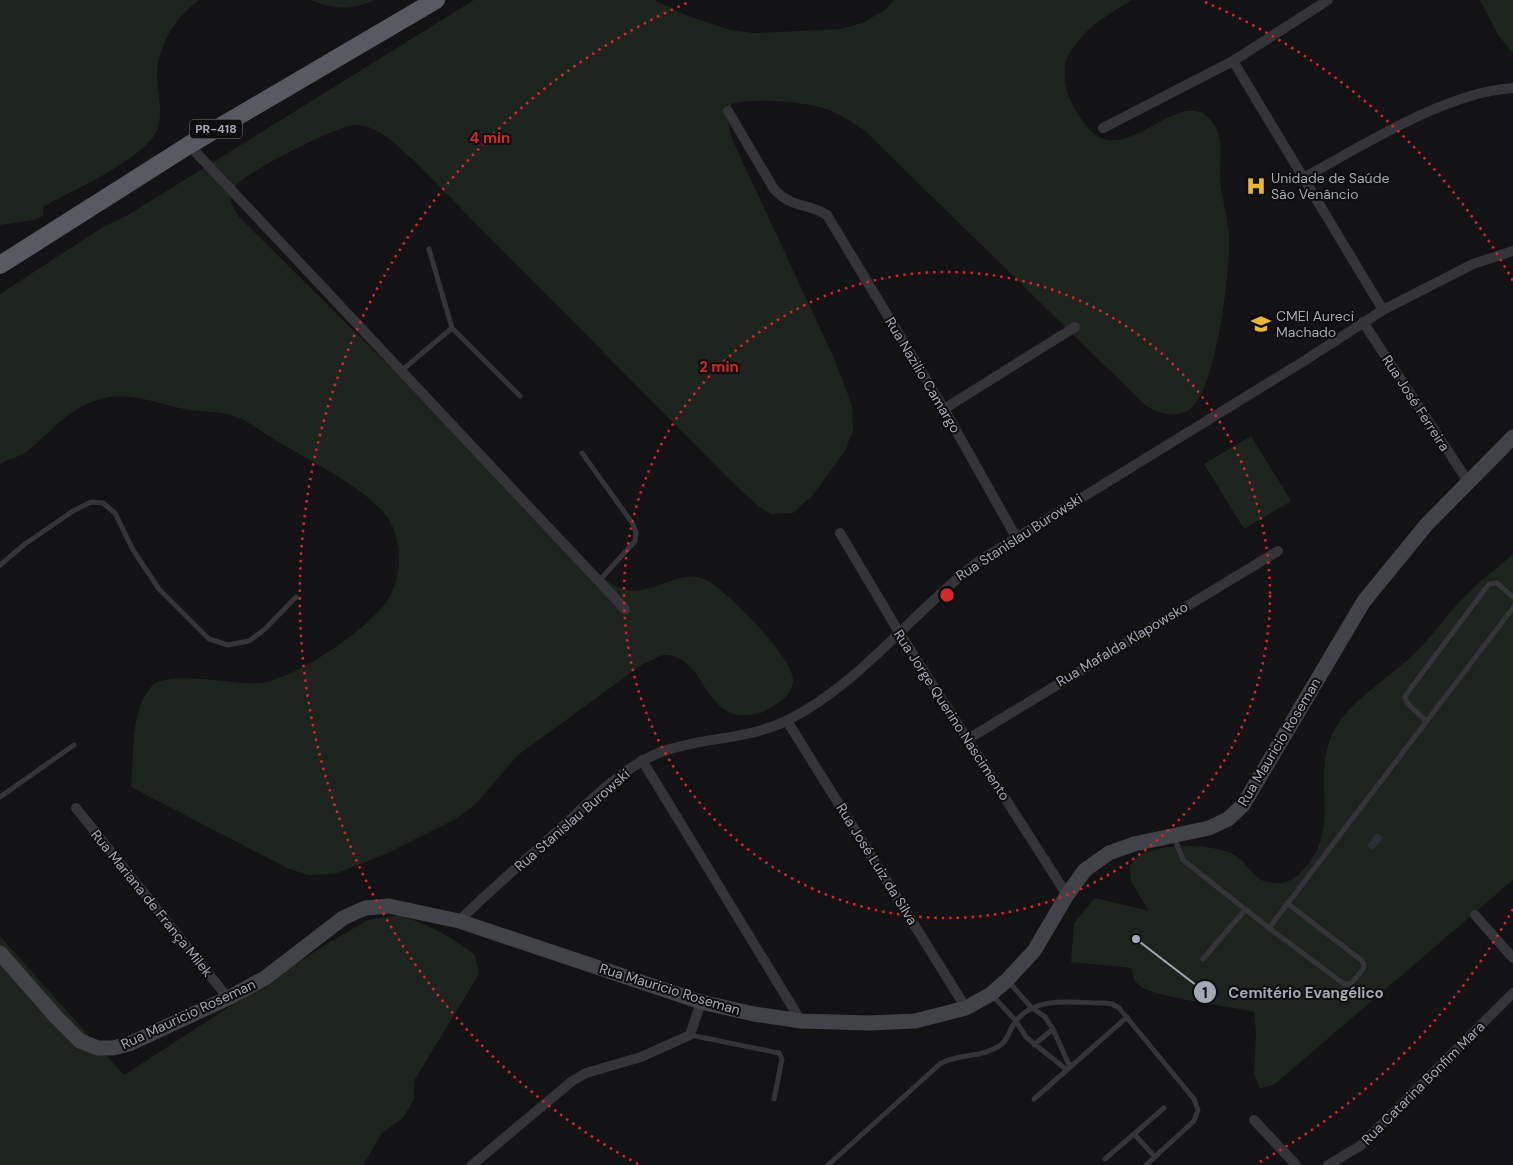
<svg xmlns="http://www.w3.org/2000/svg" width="1513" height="1165" font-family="'DM Sans',sans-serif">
<rect width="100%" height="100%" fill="#131214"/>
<path fill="#1d241e" d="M0,0H199C176,16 158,46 157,74C157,93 165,116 155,134C142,159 71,192 44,206L43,216L34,220L0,225Z
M311,0H374C351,10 335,10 311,0Z
M474,0H654L688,16L731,30L754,33L841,29L862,23L885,10L894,0H1132C1115,10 1099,20 1085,33C1079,39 1067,55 1065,64C1063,83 1068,99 1078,114C1083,122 1090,132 1099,137C1137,157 1189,77 1216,128C1224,142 1219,165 1220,181C1222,198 1227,215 1229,233C1231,266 1217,392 1189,410C1174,419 1160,413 1146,406L866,132C854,123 843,116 829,110C808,102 753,97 732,104L727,118L732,139L833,356L852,405L853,430L845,451L813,495L793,513L771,514L758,506L732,482L412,159C396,145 378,124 354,125C337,126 243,173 235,187C232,191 232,198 231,202L239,217L585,560C596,570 608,585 623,589C651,598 678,568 704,579C724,587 798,662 793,683C790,697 780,702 768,709C761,714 756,714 747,715C703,719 704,653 664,655C658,656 649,662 643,664L518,755L475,805L457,818L383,855L335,874L308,875L287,868L131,787C134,755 130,712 151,687C167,668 237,686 261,683C295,679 374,626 390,596C402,575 402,539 388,518C368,489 308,460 277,441C263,433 249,421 234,416C221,411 204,412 190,410C164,406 136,393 110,397C73,403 55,428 28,451C21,457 9,458 0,464V294L103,227L128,215Z
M1480,0H1513V53L1498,35Z
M1251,436L1291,501L1244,529L1204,464Z
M1513,554V880L1275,1084L1260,1089L1254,1074L1256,1035L1254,1012C1231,1006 1153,998 1139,985C1134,981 1132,975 1132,968L1071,962L1074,923L1095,898L1149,911L1131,882L1130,865C1133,862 1136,857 1140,855C1163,843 1214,843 1236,856C1246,862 1253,878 1264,881C1277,885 1289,884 1299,874C1347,829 1307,780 1335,729C1351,700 1390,677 1414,654C1434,635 1448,612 1467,594C1481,580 1498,567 1513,554Z
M399,915C430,925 449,935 475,955L479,974L414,1081V1099L403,1118L382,1133L363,1165H0V936L124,1075L328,943L368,920Z"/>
<path fill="#293037" d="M1377,833L1383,838L1373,850L1367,846Z"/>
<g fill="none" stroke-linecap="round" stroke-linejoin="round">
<path stroke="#343439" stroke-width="5" d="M429,249L452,328L520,396
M401,371L452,328
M582,453L633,524L636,533L635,541L599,581
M0,565L25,544L73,511L91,502L103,503L115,513L133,550L159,589L209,639L228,645L249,641L265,629L296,597
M1426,721L1407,703L1405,696L1489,584L1497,583L1513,597
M0,797L74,745
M1174,837L1183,860L1269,928L1513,608
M1269,928L1344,984H1351L1363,969L1364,964L1361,960L1287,903
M1203,959L1245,910
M1009,982L1031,1007L1045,1017L1053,1029L1070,1067
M992,995L1016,1021L1026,1037L1067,1070
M690,1035L779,1053L782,1059L774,1099
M1034,1045L1053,1029
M1034,1099L1127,1017
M1134,1134L1155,1157
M1105,1159L1164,1108
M828,1165L940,1064C959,1053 982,1058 999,1046C1009,1040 1009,1029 1016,1021C1036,995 1075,1003 1104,1003L1112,1004L1119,1008L1194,1099L1198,1110L1194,1121L1146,1165"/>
<path stroke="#343439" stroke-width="10" d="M1233,61L1383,310
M728,111L774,189C791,208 808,203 827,215L944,409L1016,537
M1103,128L1233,61L1328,0
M189,145L625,609
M1305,177C1364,145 1446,92 1513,88
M1363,322L1469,483
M944,409L1075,327
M840,533L900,634L1067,895
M787,721L966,1008
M968,739L1278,551
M642,760L801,1021
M76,808L228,998
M1475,915L1513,958
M459,921C488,892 520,865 551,837C585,807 618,769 661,752C701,737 749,740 788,720C863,682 913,611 979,561L1304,361L1383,310L1473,264L1513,251
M1254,1120L1296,1165
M472,1165L571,1082L586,1073L641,1057L690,1035L701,1002
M1328,1165L1360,1146L1513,993"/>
<path stroke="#424349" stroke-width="15" d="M0,953L57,1018L80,1041L98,1048H113L129,1044L228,998L265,978L343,918L365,908L389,906L459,921L701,1002L754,1014L801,1021L869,1023L915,1021L966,1008L991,994L1007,980L1034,951L1067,895L1085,870L1109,853L1134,844L1209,828L1228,819L1243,805L1364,601L1427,524L1513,437"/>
<path stroke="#585a61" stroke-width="18" d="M0,265L189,145L436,0"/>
</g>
<g fill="none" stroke="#d62828" stroke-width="2.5" stroke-dasharray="2.5 5">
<circle cx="947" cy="595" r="323"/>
<path d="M1513 909A647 647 0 0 1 1256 1164M638 1164A647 647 0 0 1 689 2M1205 2A647 647 0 0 1 1513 281"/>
</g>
<defs>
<symbol id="hospital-bare" viewBox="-9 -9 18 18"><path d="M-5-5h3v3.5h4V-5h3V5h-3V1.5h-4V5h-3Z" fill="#eab734" stroke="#0e0d0f" stroke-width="2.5" paint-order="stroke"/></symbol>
<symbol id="school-bare" viewBox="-9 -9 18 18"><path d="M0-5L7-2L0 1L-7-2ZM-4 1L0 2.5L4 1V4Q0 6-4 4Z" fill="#eab734" stroke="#0e0d0f" stroke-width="2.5" paint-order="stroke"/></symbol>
</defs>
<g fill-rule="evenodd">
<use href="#hospital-bare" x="1242" y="172" width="28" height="28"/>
<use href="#school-bare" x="1247" y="310" width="28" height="28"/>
</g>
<g text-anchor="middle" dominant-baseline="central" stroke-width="4" stroke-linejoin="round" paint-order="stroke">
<rect fill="#0e0d0f" stroke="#777a82" stroke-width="1" x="190" y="119.5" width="52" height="19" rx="4"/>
<g font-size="12" font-weight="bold" fill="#a4a8b4">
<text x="216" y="129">PR-418</text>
</g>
<g font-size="14" fill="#a4a8b4" stroke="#0e0d0f" text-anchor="start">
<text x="1271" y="178">Unidade de Saúde<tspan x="1271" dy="16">São Venâncio</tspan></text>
<text x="1276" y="316">CMEI Aureci<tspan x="1276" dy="16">Machado</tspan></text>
</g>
<g font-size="14" fill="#a4a8b4" stroke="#0e0d0f">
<text transform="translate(923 375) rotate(59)">Rua Nazilio Camargo</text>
<text transform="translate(1416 403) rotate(57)">Rua José Ferreira</text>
<text transform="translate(1019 537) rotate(-33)">Rua Stanislau Burowski</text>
<text transform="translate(1122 644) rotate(-31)">Rua Mafalda Klapowsko</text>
<text transform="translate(952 715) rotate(57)">Rua Jorge Querino Nascimento</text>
<text transform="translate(1279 742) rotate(-59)">Rua Mauricio Roseman</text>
<text transform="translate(572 820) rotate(-41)">Rua Stanislau Burowski</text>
<text transform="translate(877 864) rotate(58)">Rua José Luiz da Silva</text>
<text transform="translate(152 903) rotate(51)">Rua Mariana de França Milek</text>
<text transform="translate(670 989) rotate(17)">Rua Mauricio Roseman</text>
<text transform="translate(188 1014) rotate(-25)">Rua Mauricio Roseman</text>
<text transform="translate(1423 1083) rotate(-45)">Rua Catarina Bonfim Mara</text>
</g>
</g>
<circle cx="947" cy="595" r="8" fill="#d62828" stroke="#0e0d0f" stroke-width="2.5"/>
<g font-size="15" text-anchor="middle" font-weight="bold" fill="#d62828" stroke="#0e0d0f" stroke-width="4" stroke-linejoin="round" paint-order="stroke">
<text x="490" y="143">4 min</text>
<text x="719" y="372">2 min</text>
</g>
<path fill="none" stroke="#a4a8b4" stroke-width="2" d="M1136 939L1205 992"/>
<g fill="#a4a8b4" stroke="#0e0d0f" stroke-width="2">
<circle cx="1136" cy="939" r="5"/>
<circle cx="1205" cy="992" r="12"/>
</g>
<g font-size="15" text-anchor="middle" font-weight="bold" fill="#111">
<text x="1205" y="998">1</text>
</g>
<g font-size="15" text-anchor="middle" font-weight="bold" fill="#a4a8b4" stroke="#0e0d0f" stroke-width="4" stroke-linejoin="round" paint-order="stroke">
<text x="1306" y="998">Cemitério Evangélico</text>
</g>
</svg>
